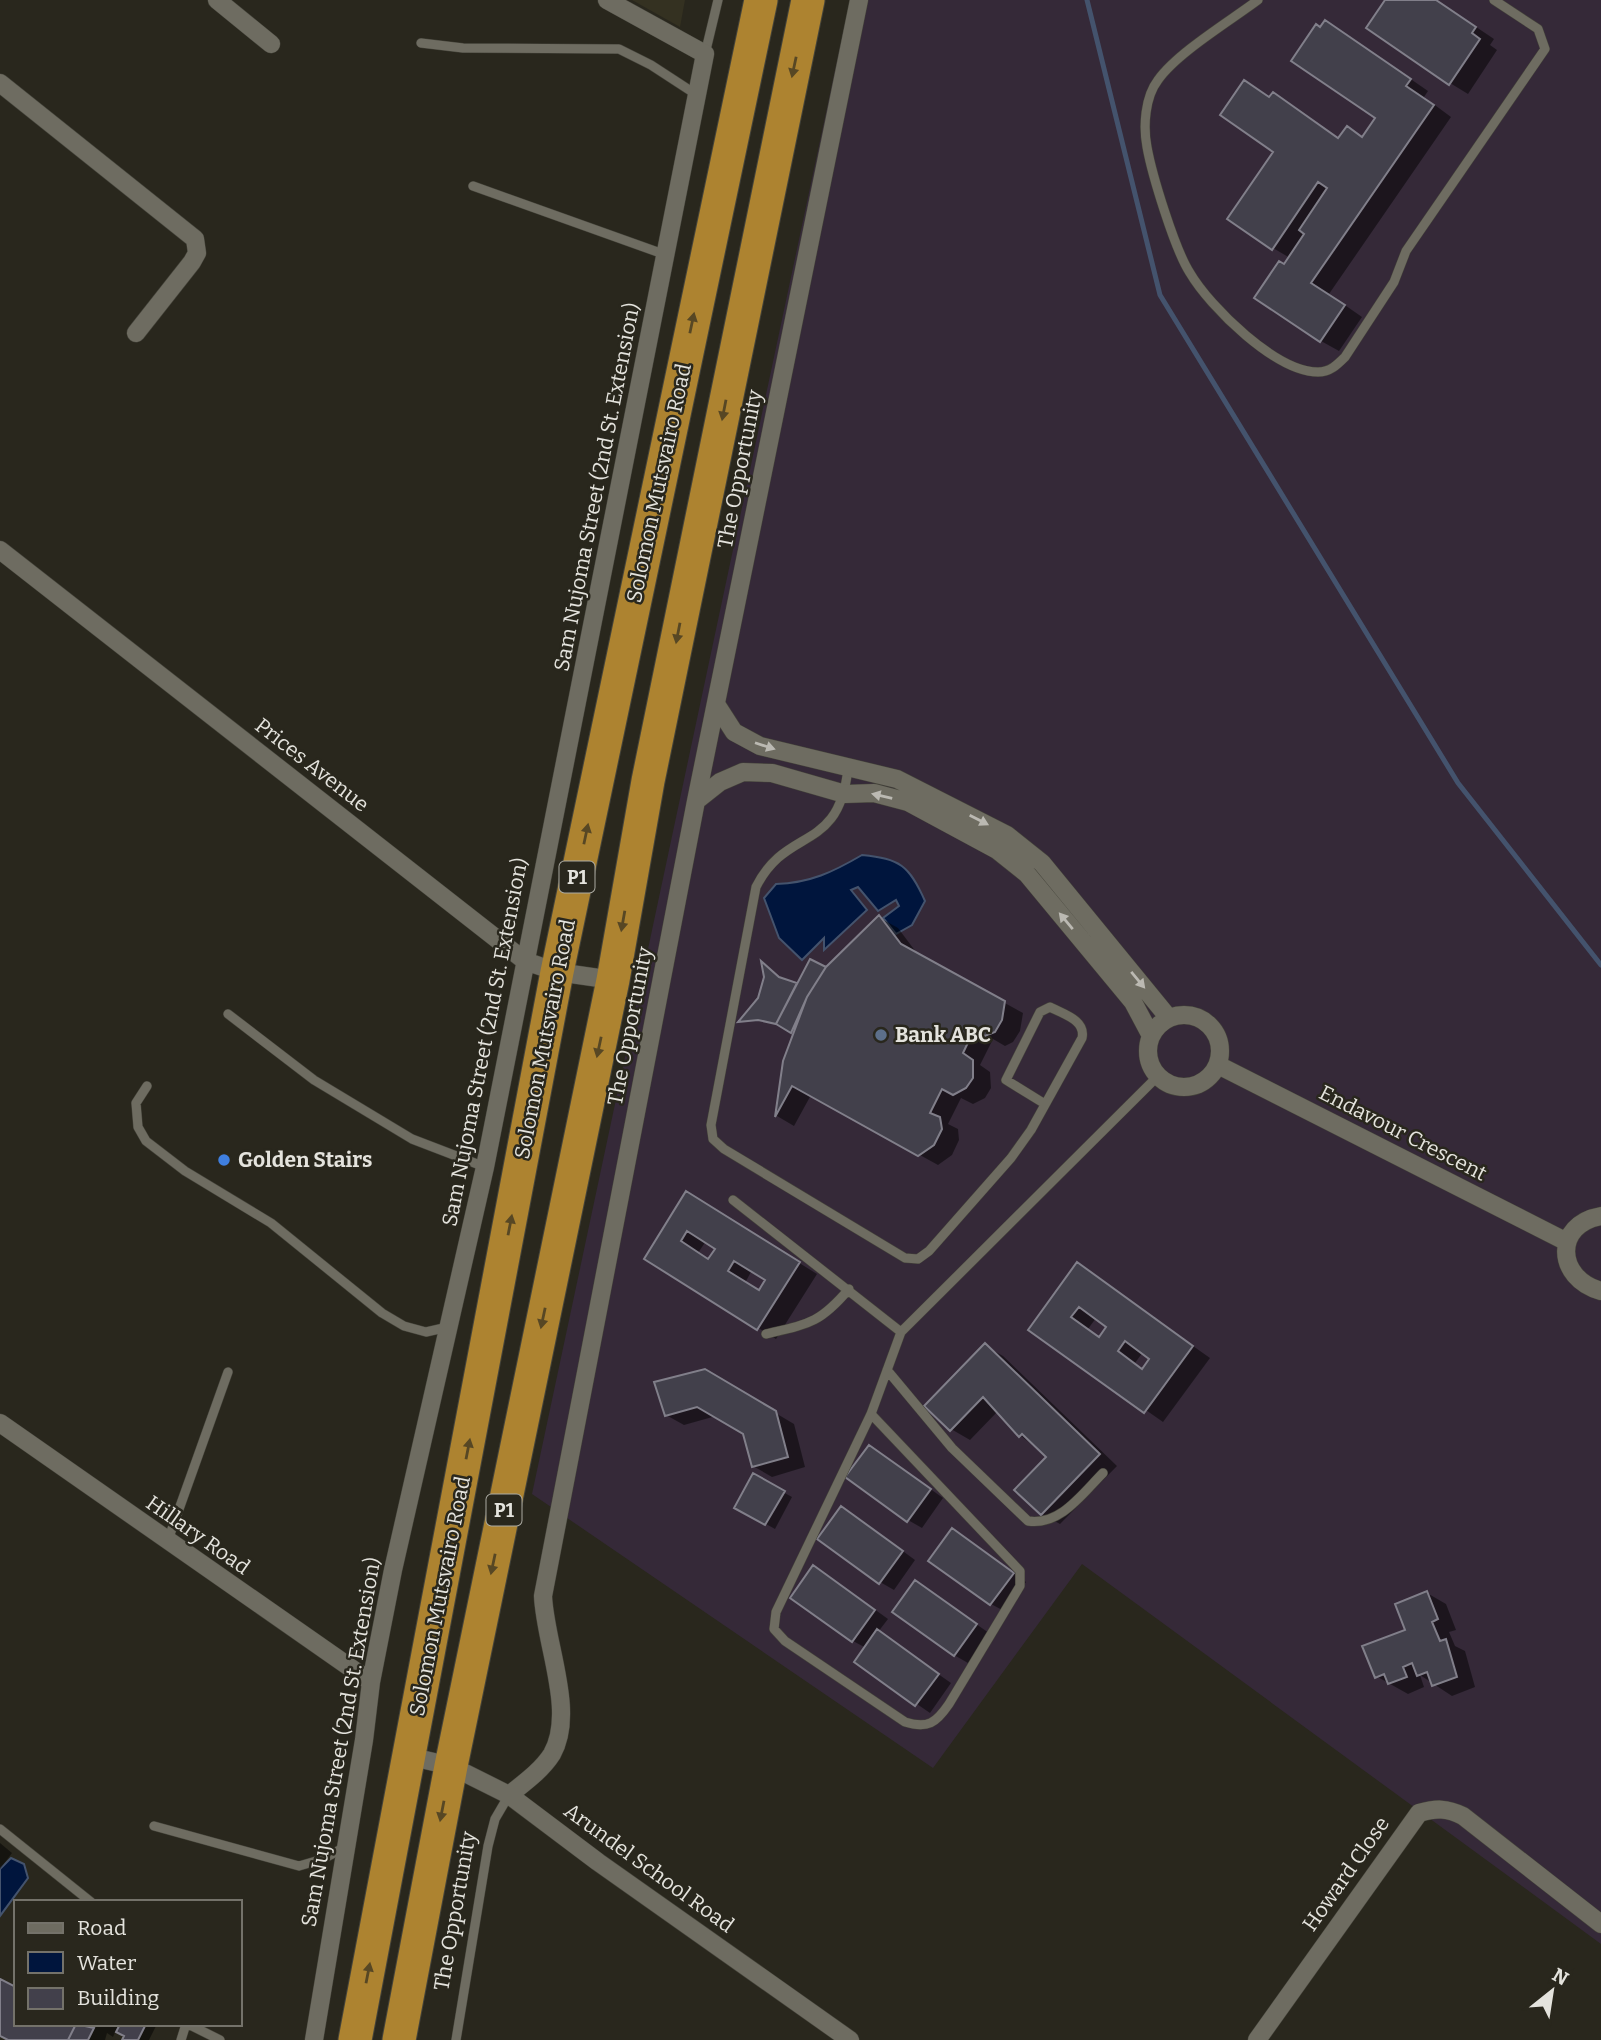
<svg xmlns="http://www.w3.org/2000/svg" width="1601" height="2040" font-family="Bitter,serif">
<rect width="100%" height="100%" fill="#29271d"/>
<path fill="#352938" d="M850,0H1601V1944L1082,1564L933,1768L532,1494Z"/>
<path fill="#343121" d="M632,0H685L680,27Z"/>
<path fill="#00153d" stroke="#44536d" stroke-width="2" d="M862,855C900,859 909,865 925,901L912,925L896,934L883,918L899,906L896,900L878,911L858,887L851,890L867,910L824,950V938L802,960L779,938L764,898L776,884C810,883 833,872 862,855Z
M11,1858L24,1864L28,1878L0,1916V1869Z"/>
<path fill="#0007" fill-rule="evenodd" d="M1387,0H1436L1494,39L1490,45L1497,50L1468,94L1450,83Z
M1344,33L1428,91L1424,97L1451,117L1329,294L1362,317L1339,351L1321,341L1285,266L1290,258L1273,248L1276,151L1244,82L1271,98L1291,105L1340,139L1347,128L1364,138L1378,117Z
M880,918L898,928L919,956L1023,1013L1020,1031L1013,1042L1005,1046L993,1039L980,1065L990,1072L991,1088L985,1098L973,1104L961,1098L948,1124L958,1129L959,1140L952,1155L938,1165L811,1095L794,1126L777,1116L784,1061L795,1033L781,1025L763,1021H741L781,979L798,985L826,969Z
M705,1204L817,1274L776,1339L646,1258ZM706,1241L717,1248L709,1260L698,1253ZM752,1270L767,1280L760,1292L745,1283Z
M1077,1264L1210,1358L1163,1422L1030,1329ZM1096,1318L1108,1327L1101,1338L1088,1329ZM1143,1352L1152,1358L1144,1369L1135,1363Z
M985,1346L1003,1356L1117,1466L1060,1524L1042,1514L1048,1457L1021,1436L998,1411L970,1440L951,1429Z
M705,1371L794,1424L805,1467L772,1477L753,1466L744,1433L716,1416L684,1425L666,1415Z
M883,1455L943,1498L922,1528L908,1520Z
M754,1476L792,1497L775,1529L737,1508Z
M855,1516L915,1560L894,1590L880,1582Z
M966,1538L1026,1582L1004,1611L991,1604Z
M827,1575L888,1619L878,1632L951,1683L930,1713L856,1662L866,1648L853,1641Z
M916,1582L989,1633L968,1663L954,1655Z
M1427,1593L1446,1604L1456,1630L1449,1632L1455,1646L1465,1651L1475,1687L1452,1696L1420,1675L1424,1687L1408,1694L1376,1676L1407,1631Z
M0,1843L12,1853L0,1869Z
M0,1981L16,2024H157L149,2040H124L126,2036L116,2030L113,2037L107,2033L105,2040H10L0,2035Z"/>
<g fill="none" stroke-linecap="round" stroke-linejoin="round">
<path stroke="#44536d" stroke-width="5" d="M1087,0L1160,295L1458,783L1601,965"/>
</g>
<path fill="#42404b" stroke="#817f8a" stroke-width="2" fill-rule="evenodd" d="M1385,0H1436L1476,27L1472,33L1480,39L1449,85L1366,28Z
M1325,20L1411,79L1406,86L1434,105L1311,283L1345,305L1320,342L1254,298L1279,261L1284,264L1304,234L1299,230L1327,188L1318,182L1272,250L1227,219L1273,152L1220,115L1244,80L1269,97L1273,92L1338,138L1347,126L1362,137L1375,118L1291,61L1316,24L1320,27Z
M879,915L901,944L1005,1001L1002,1020L995,1032L985,1036L974,1030L963,1053L973,1060V1078L966,1088L953,1095L942,1089L930,1113L940,1117L942,1129L934,1145L918,1156L792,1086L775,1117L783,1061L807,997L826,967Z
M810,959L826,967L807,997L791,1033L776,1024Z
M761,961L779,977L797,983L776,1024L758,1020L738,1022L758,998L764,977Z
M686,1191L800,1262L757,1330L644,1259ZM687,1231L715,1249L708,1259L681,1241ZM734,1261L765,1280L759,1290L728,1271Z
M1077,1262L1193,1346L1144,1413L1028,1330ZM1079,1307L1106,1327L1099,1337L1071,1317ZM1125,1341L1149,1359L1142,1369L1118,1351Z
M985,1343L1100,1454L1041,1515L1014,1490L1046,1457L1022,1434L1019,1437L983,1397L950,1431L924,1406Z
M705,1369L776,1411L788,1457L752,1467L743,1434L697,1407L665,1416L654,1382Z
M869,1445L931,1489L907,1522L845,1477Z
M753,1473L785,1491L765,1525L734,1508Z
M841,1506L903,1551L879,1584L817,1539Z
M952,1528L1014,1573L990,1605L928,1561Z
M813,1565L875,1610L852,1642L790,1598Z
M915,1580L977,1624L954,1656L892,1612Z
M1427,1591L1438,1619L1432,1622L1440,1641L1446,1639L1457,1677L1432,1686L1427,1672L1417,1676L1412,1663L1403,1667L1407,1677L1388,1684L1384,1674L1375,1678L1362,1646L1405,1630L1395,1604Z
M877,1629L939,1674L915,1706L854,1662Z
M0,1979L16,1987V2024H76L68,2040H8L0,2036Z
M76,2024L94,2028L88,2040H68Z
M120,2024H146L138,2040H122L124,2036L116,2032Z"/>
<g fill="none" stroke-linecap="round" stroke-linejoin="round">
<defs>
<path id="lane" d="M1258,0C1230,21 1177,53 1158,80C1145,97 1143,126 1147,147C1152,175 1175,250 1190,273C1210,307 1276,372 1318,372C1330,372 1337,365 1345,357L1394,282L1406,251L1545,49L1538,29L1494,0
M421,43L463,48L619,49L651,65L697,95
M705,54L718,0
M473,186L666,255
M848,768C839,854 787,825 756,887L711,1125L713,1139L724,1149L905,1258L918,1259L929,1251L1011,1158L1031,1130L1082,1038C1086,1020 1063,1014 1050,1007L1040,1012L1006,1080L1045,1104
M228,1014L314,1080L412,1139L485,1167
M147,1086L136,1103L138,1127L146,1141L185,1171L271,1223L382,1313L404,1326L426,1332L448,1327
M733,1200L901,1332
M766,1334C809,1324 820,1323 849,1289
M887,1370L952,1448L1028,1521C1060,1526 1082,1494 1103,1473
M871,1414L1020,1571V1586L949,1704C936,1723 928,1729 905,1722L785,1641L774,1629L776,1612L871,1414L901,1332L1157,1077
M168,1540L228,1372
M154,1826L299,1866L323,1859L345,1847
M0,1829L91,1902
M188,2024L220,2040
M181,2040L186,2024
M456,2040L488,1846L495,1819L509,1795"/>
<path id="street" d="M217,0L271,44
M0,83L195,239L197,253L192,262L136,333
M0,550L525,961L557,972L613,980
M716,704L734,732L760,746L897,779L1007,835L1042,863L1168,1017
M696,801L720,782L743,772L772,773L845,794L874,793L908,802L997,850L1027,874L1133,1002L1150,1034
M1148 1051a36 36 0 1 1 72 0a36 36 0 1 1-72 0Z
M1218,1065L1567,1242
M1601,1216C1554,1224 1555,1278 1601,1291
M0,1423L371,1682
M408,1756L451,1766L509,1795L598,1862L850,2040
M509,1795C524,1783 542,1770 552,1754C576,1712 545,1644 543,1596L696,801L859,0
M314,2040L364,1740L371,1682L393,1570L485,1167L705,54L607,0
M1257,2040L1419,1813C1436,1808 1447,1808 1463,1816L1601,1924"/>
<path id="highway" d="M355,2040L557,972L761,0
M399,2040L451,1766L613,980L648,781L808,0"/>
</defs>
<use href="#lane" stroke="#44433a" stroke-width="10"/>
<use href="#street" stroke="#44433a" stroke-width="19"/>
<use href="#highway" stroke="#44433a" stroke-width="35"/>
<use href="#lane" stroke="#6e6c61" stroke-width="9"/>
<use href="#street" stroke="#6e6c61" stroke-width="18"/>
<use href="#highway" stroke="#ad8330" stroke-width="33"/>
</g>
<defs><path id="oneway-solid" d="M-6-.8H1V-3.2L6.5 0L1 3.2V.8H-6Z" transform="scale(1.75)"/></defs>
<g fill="#574724">
<use href="#oneway-solid" transform="translate(794 67) rotate(102)"/>
<use href="#oneway-solid" transform="translate(692 323) rotate(-78)"/>
<use href="#oneway-solid" transform="translate(724 410) rotate(101)"/>
<use href="#oneway-solid" transform="translate(678 633) rotate(101)"/>
<use href="#oneway-solid" transform="translate(586 834) rotate(-78)"/>
<use href="#oneway-solid" transform="translate(623 921) rotate(100)"/>
<use href="#oneway-solid" transform="translate(599 1047) rotate(102)"/>
<use href="#oneway-solid" transform="translate(510 1225) rotate(-79)"/>
<use href="#oneway-solid" transform="translate(543 1318) rotate(102)"/>
<use href="#oneway-solid" transform="translate(468 1449) rotate(-79)"/>
<use href="#oneway-solid" transform="translate(493 1564) rotate(102)"/>
<use href="#oneway-solid" transform="translate(442 1811) rotate(101)"/>
<use href="#oneway-solid" transform="translate(368 1973) rotate(-79)"/>
</g>
<g fill="#bbb9b2">
<use href="#oneway-solid" transform="translate(765 746) rotate(18)"/>
<use href="#oneway-solid" transform="translate(882 796) rotate(-167)"/>
<use href="#oneway-solid" transform="translate(979 820) rotate(27)"/>
<use href="#oneway-solid" transform="translate(1066 921) rotate(-130)"/>
<use href="#oneway-solid" transform="translate(1138 980) rotate(50)"/>
</g>
<circle fill="#5c6f8a" stroke="#29271d" stroke-width="2.5" cx="881" cy="1035" r="7"/>
<circle fill="#3f7fe0" stroke="#29271d" stroke-width="2.5" cx="224" cy="1160" r="7"/>
<g text-anchor="middle" dominant-baseline="central" stroke-width="5" stroke-linejoin="round" paint-order="stroke">
<g fill="#29271d" stroke="#acaba3" stroke-width="2">
<rect x="559.5" y="861.5" width="35" height="31" rx="5"/>
<rect x="486.5" y="1494.5" width="35" height="31" rx="5"/>
</g>
<g font-size="19" font-weight="bold" fill="#e4e3dd">
<text x="577" y="877">P1</text>
<text x="504" y="1510">P1</text>
</g>
<g font-size="21" fill="#e4e3dd" stroke="#29271d">
<text transform="translate(740 469) rotate(-79)">The Opportunity</text>
<text transform="translate(659 483) rotate(-78)">Solomon Mutsvairo Road</text>
<text transform="translate(597 487) rotate(-79)">Sam Nujoma Street (2nd St. Extension)</text>
<text transform="translate(312 765) rotate(38)">Prices Avenue</text>
<text transform="translate(630 1026) rotate(-79)">The Opportunity</text>
<text transform="translate(545 1039) rotate(-79)">Solomon Mutsvairo Road</text>
<text transform="translate(485 1042) rotate(-79)">Sam Nujoma Street (2nd St. Extension)</text>
<text transform="translate(1403 1133) rotate(27)">Endavour Crescent</text>
<text transform="translate(198 1535) rotate(35)">Hillary Road</text>
<text transform="translate(440 1596) rotate(-79)">Solomon Mutsvairo Road</text>
<text transform="translate(341 1742) rotate(-80)">Sam Nujoma Street (2nd St. Extension)</text>
<text transform="translate(649 1868) rotate(36)">Arundel School Road</text>
<text transform="translate(1346 1874) rotate(-55)">Howard Close</text>
<text transform="translate(455 1911) rotate(-80)">The Opportunity</text>
</g>
<g font-size="21" font-weight="bold" fill="#e4e3dd" stroke="#29271d" text-anchor="start">
<text x="895" y="1035">Bank ABC</text>
<text x="238" y="1160">Golden Stairs</text>
</g>
</g>
<rect x="14" y="1900" width="228" height="126" fill="#29271d" stroke="#74726a" stroke-width="2"/>
<rect x="28" y="1923" width="35" height="10" fill="#6e6c61" stroke="#74726a" stroke-width="2"/>
<text x="77" y="1935" font-size="21" fill="#e4e3dd">Road</text>
<rect x="28" y="1952" width="35" height="21" fill="#00153d" stroke="#74726a" stroke-width="2"/>
<text x="77" y="1970" font-size="21" fill="#e4e3dd">Water</text>
<rect x="28" y="1988" width="35" height="21" fill="#42404b" stroke="#74726a" stroke-width="2"/>
<text x="77" y="2005" font-size="21" fill="#e4e3dd">Building</text>
<g transform="translate(1552 1991) rotate(30)" stroke="#29271d" stroke-width="5" paint-order="stroke">
<path d="M0-5L12 26L0 18L-12 26Z" fill="#e4e3dd"/>
<text y="-10" font-size="19" font-weight="bold" text-anchor="middle" fill="#e4e3dd">N</text>
</g>
</svg>
